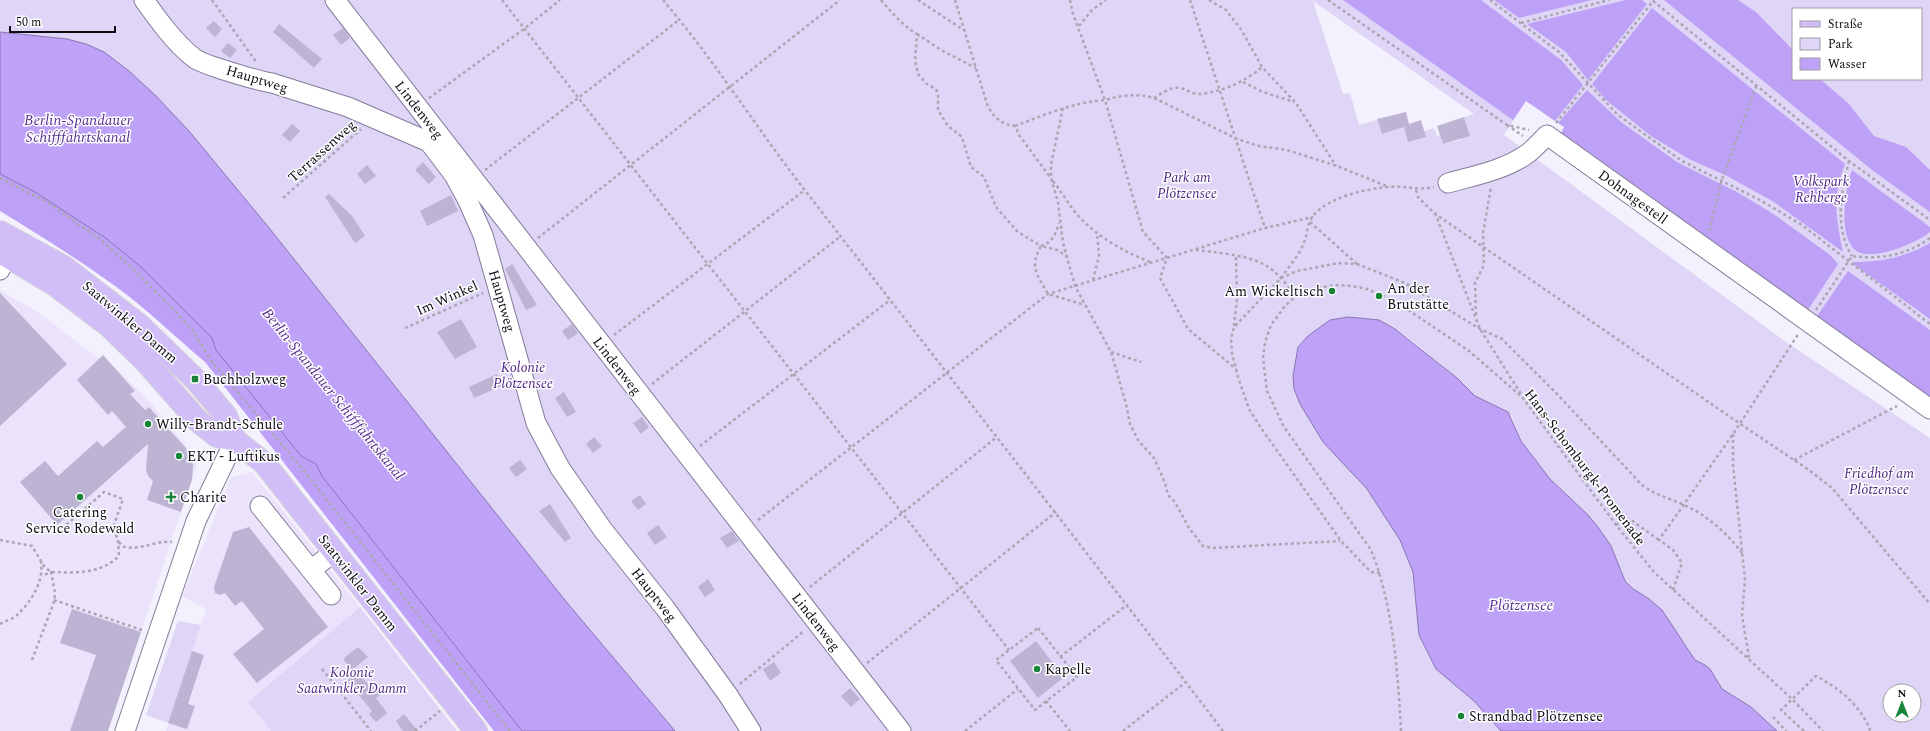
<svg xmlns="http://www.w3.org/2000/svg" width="1930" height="731" font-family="Spectral,serif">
<rect width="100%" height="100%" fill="#f4f1fe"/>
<path fill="#eae3fb" d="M0,290L42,315L99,359L103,355L150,402L198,461L108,731H0Z
M252,472L360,607L248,702L271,731H166L206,609L182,596L231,477Z"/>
<path fill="#ded5f7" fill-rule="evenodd" d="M0,0H1930V401L1561,133L1564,127L1526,101L1504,135L1786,342L1930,438V731H1777L1751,707L1722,689L1710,669L1705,665L1695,660L1688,648L1649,599L1640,595L1625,581L1611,546L1598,527L1588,515L1550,479L1521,441L1512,417L1503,409L1475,396L1457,378L1406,336L1348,317L1330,320L1308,336L1298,347L1294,389L1300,404L1323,442L1367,489L1400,540L1413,572L1419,635L1451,682L1474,701L1501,731H675L564,599L270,229L189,131L67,39L0,32ZM1313,1L1474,114L1464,117L1461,140L1443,144L1440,135L1437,136L1434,128L1424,131L1426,137L1409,142L1404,127L1382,134L1377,120L1359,125L1350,93L1343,94ZM1793,9H1921V79H1793ZM1890,691H1914V715H1890Z
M360,607L457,731H271L248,702Z
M178,621L201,625L168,723L146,715Z"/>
<path fill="#bda1f6" d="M1343,0H1481L1561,60L1583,85L1555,121L1526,101L1513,120Z
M1494,0H1592L1519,18Z
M1626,0H1642L1647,4L1588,80L1566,52L1527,24Z
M1664,0H1738L1756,12L1793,50V79H1820L1849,104L1874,136L1906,147L1930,170V212L1872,170Z
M1652,8L1845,164C1832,198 1836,218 1843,252L1774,202L1727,176L1687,158L1651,136L1606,100L1592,84Z
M1587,90L1621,122L1677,162L1737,192L1772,213L1830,255L1838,264L1806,313L1565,142L1561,133L1564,127L1558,123Z
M1852,170L1930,227V232C1917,243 1870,263 1855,250C1838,236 1845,188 1852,170Z
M0,174L35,192L107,239L142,268L212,338L216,350L301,456L316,464L322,476L522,731H494L205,362C175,337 147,309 115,286C78,259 39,235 0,211Z
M1930,243V319L1853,264L1854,262C1881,262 1906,257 1930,243Z
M1848,271L1930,330V401L1815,319Z"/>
<path fill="#bea2f7" stroke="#8974b3" d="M0,32L67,39L86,44L104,52L129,71L155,95L189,131L270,229L564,599L675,731H522L322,476L316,464L301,456L216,350L212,338L142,268L107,239L35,192L0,174Z
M1348,317L1379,320L1395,329L1457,378L1475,396L1508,412L1521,441L1550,479L1588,515L1598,527L1611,546L1625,581L1632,588L1649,599L1662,610L1695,660L1705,665L1710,669L1722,689L1751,707L1777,731H1501L1474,701L1436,669L1419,635L1413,572L1400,540L1367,489L1323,442L1300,404L1294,389L1293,376L1298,347L1308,336L1330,320Z"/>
<path fill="#bdb4d4" d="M214,21L222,29L215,37L206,28Z
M279,24L322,59L314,68L273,32Z
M343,28L350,38L341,45L333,35Z
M228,43L237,50L230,58L221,51Z
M1406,112L1409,124L1421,120L1426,137L1408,142L1404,127L1382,134L1377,119Z
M1464,117L1470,136L1443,144L1437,126Z
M292,124L300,131L290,142L282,135Z
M423,162L436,177L429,184L415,170Z
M367,165L376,176L365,184L357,174Z
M329,194L352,216L365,236L355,243L325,197Z
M451,195L458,211L427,226L420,211Z
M512,264L537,305L526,310L505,269Z
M0,293L67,364L0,426Z
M461,319L477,347L455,359L437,332Z
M572,324L578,333L568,340L562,331Z
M103,355L135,391L130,394L145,410L149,407L185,447L192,459L193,466L192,480L181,512L147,500L153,481L148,476L146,470L148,444L57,525L20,482L45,461L58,476L97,441L103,447L126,427L112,411L108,415L77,380Z
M497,374L502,386L474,398L469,387Z
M564,392L576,412L567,417L555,398Z
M642,417L649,427L641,434L633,423Z
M594,437L602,446L593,453L586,444Z
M520,460L527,469L516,477L509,468Z
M640,495L646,504L638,510L631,501Z
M550,504L571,538L565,542L539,511Z
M658,525L667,537L655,545L647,533Z
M249,527L328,627L257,683L233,654L264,629L242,601L235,606L225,593L220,595L215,593L214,587L233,532Z
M732,531L739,541L727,548L720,538Z
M708,579L715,590L705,597L698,587Z
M72,609L141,632L108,731H70L96,655L60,643Z
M1036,641L1064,677L1038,698L1010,661Z
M358,647L368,657L352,670L343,659Z
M192,651L204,655L188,704L195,706L187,729L168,723Z
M774,662L781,673L770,681L763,669Z
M357,672L369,685L372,682L382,694L376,698L387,713L376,722L369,714L372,711L347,681Z
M850,688L860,699L851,707L841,696Z
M404,714L418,731H403L396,721Z"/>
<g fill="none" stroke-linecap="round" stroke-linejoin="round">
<defs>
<path id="minor" d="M144,0C159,21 174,42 194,58C203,65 259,81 272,83L348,107L429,142L454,175L467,199L483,235L536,423L560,468L603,530L665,608L728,695L751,731
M335,0L901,731
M1448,183C1473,176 1505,170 1527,154C1534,149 1541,141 1547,135L1930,409
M0,270L6,255
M260,506L311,570L334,552
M311,570L331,595
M125,731L196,521L235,440"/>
<path id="major" d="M0,232L64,267L138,324L195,379L226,416L235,440
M0,252L55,285L109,326L146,362L198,421L217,436L235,440L264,463L476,731"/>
</defs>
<use href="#minor" stroke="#847c99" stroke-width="21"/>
<use href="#major" stroke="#d3d3d5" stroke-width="24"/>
<path stroke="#aaa7b3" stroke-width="2.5" stroke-dasharray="3 3" stroke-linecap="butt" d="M212,0L257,63
M502,0L1009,650
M663,0C715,61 757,129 807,193C946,372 1086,551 1223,731
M881,0C892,13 902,25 917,34L915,61L918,74L927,84L936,89L938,95V110L948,126L962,137L971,167L984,177L996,207L1018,232L1041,246C1053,242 1055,235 1059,223
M918,0L965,31
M955,0L988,107C996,119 1001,124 1015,126L1019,135L1050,177
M1070,0L1073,14L1105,100C1123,95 1136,93 1154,98L1237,139L1259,146L1287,150L1337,166L1389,187
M1190,0L1265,228
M1209,0L1226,10L1242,31L1262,67L1296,103L1336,166
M1328,0L1507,125L1529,130
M1490,0L1559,52L1618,115L1682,161L1760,200L1802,225L1930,324
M1653,1L1849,161L1930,220
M1521,23L1609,0
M1079,26L1092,10L1106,0
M917,34L941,50L976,68
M1243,82L1263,92L1294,102
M429,98L524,29L560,0
M1154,98C1161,94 1171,86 1180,88C1187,89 1192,95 1201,94C1223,91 1245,82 1262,67
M1063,108L1051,164V178L1058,202L1063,243L1075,286L1111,352L1126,404L1130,424L1138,440L1154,458L1165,483L1168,495L1175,502L1189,528L1203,546L1213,548L1340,541
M1556,123L1654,0
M1507,125L1523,136
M1015,126C1044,115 1074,102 1105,100L1143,232L1167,258L1160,278L1188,329L1236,369
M1849,161C1841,192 1834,227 1852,256
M485,170L679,20
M0,178L45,201L100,239L132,268L176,312L193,331L210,359L305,472L510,731
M1053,181C1061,191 1067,202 1075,212C1094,235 1122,251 1150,262
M1416,190L1418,197L1434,213L1739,423L1809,470L1832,488L1930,604
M283,198L361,129
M1435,213L1480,329L1521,394
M1310,222L1357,264
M1709,231L1722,179L1757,84
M538,238L840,0
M1196,250C1214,252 1247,255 1263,264C1277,271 1287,285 1296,296
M1068,257L1057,250L1041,246C1029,268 1037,274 1048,294L1085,305
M1281,278C1288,267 1300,255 1304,242C1308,234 1307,223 1313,216C1328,197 1365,189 1388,187C1404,185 1417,191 1434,187
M1093,280L1099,256L1097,232
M1816,310L1852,256C1880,260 1907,255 1930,238
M1476,315L1475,283L1484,265L1483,233L1491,187
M1234,326L1237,299L1236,256
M405,328L483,293
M614,335L805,190
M1111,352L1141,362
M652,384L841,236
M1733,434V465L1745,580L1742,615L1749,658
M700,446L890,300
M1794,460L1897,406
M758,520L1048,294L1265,228L1313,217
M1616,525L1624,519L1631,520L1659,540
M0,540L32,546L44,566L51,572C75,573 101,574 119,556L118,540L113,528L123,499L104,492L65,526
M119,542L122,546C139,552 155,540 172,542
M1380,573L1371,572L1341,541L1261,428L1249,409L1238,377L1232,353L1231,338L1234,327L1281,278L1297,271L1323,266L1338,263L1357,264L1405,283L1480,329L1502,339L1559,396L1641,484C1653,494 1668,498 1682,504C1707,515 1726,532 1742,553
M810,587L997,437
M1673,590L1682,563L1673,550L1659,540L1733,434L1799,333
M54,600L142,630
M0,624C5,621 13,619 17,615C31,602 44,582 41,562
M1038,628L1077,677L1035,710L996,660Z
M1060,657L1127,605
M32,660L54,602L55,593L51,572L42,576
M867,663L1056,512
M322,669L371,731
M740,684L804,631
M1046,701L1070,731
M1773,717L1786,731
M415,731L440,711
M965,731L1018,689
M1123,731L1186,682
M1401,731C1398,673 1393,604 1371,550L1284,427L1267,391L1263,358L1265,342L1271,325L1285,306L1296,296L1316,288L1337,285L1352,286L1367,289L1395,301L1469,351L1522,397L1616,525L1654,572L1792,699L1823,731
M1804,731L1781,710L1816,676C1840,689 1858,703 1870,729L1868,731"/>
<use href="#minor" stroke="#fff" stroke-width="19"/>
<use href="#major" stroke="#d1bef8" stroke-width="22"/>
</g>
<g fill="#188339" stroke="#fff" stroke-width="1.5">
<circle cx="1332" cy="291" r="4"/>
<circle cx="1379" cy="296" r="4"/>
<rect x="191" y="375" width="8" height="8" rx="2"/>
<circle cx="148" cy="424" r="4"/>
<circle cx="179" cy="456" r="4"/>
<circle cx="80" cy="497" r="4"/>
<path d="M169 491h4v4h4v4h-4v4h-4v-4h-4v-4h4z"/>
<circle cx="1037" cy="669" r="4"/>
<circle cx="1461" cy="716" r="4"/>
</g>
<g text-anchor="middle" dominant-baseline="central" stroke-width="3" stroke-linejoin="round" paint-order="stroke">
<g font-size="14" fill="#0d0a14" stroke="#fff">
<text transform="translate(257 79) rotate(17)">Hauptweg</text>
<text transform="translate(419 110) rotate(52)">Lindenweg</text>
<text transform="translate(322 151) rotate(-42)">Terrassenweg</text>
<text transform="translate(1633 197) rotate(36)">Dohnagestell</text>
<text transform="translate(447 298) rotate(-24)">Im Winkel</text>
<text transform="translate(502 301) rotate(74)">Hauptweg</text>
<text transform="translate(130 322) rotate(40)">Saatwinkler Damm</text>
<text transform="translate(617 366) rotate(52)">Lindenweg</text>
<text transform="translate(1585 467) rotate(53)">Hans-Schomburgk-Promenade</text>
<text transform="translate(358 583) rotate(52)">Saatwinkler Damm</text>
<text transform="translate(654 595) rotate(52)">Hauptweg</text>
<text transform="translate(816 622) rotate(52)">Lindenweg</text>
</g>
<g font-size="14" font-style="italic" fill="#4f2585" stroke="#fff">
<text x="1187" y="177">Park am<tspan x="1187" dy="16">Plötzensee</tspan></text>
<text x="1821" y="181">Volkspark<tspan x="1821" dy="16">Rehberge</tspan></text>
<text x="523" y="367">Kolonie<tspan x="523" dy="16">Plötzensee</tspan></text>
<text x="1879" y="473">Friedhof am<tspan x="1879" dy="16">Plötzensee</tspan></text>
<text x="352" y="672">Kolonie<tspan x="352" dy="16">Saatwinkler Damm</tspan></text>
</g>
<g font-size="14" fill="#0d0a14" stroke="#fff" text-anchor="start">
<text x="1387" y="288">An der<tspan x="1387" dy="16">Brutstätte</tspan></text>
<text x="1324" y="291" text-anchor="end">Am Wickeltisch</text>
<text x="203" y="379">Buchholzweg</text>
<text x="156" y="424">Willy-Brandt-Schule</text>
<text x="187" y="456">EKT - Luftikus</text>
<text x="180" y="497">Charite</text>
<text x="80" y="512" text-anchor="middle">Catering<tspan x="80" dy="16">Service Rodewald</tspan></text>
<text x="1045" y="669">Kapelle</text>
<text x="1469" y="716">Strandbad Plötzensee</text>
</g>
<g font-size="15" font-style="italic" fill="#583191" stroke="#fff">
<text x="78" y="120">Berlin-Spandauer<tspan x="78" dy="17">Schifffahrtskanal</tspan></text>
<text transform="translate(333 394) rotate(51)">Berlin-Spandauer Schifffahrtskanal</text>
<text x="1521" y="605">Plötzensee</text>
</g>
</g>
<rect x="1792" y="8" width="130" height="72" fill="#ffffff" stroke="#9e9da1"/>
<rect x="1800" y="21" width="20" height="6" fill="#d1bef8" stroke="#9e9da1"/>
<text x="1828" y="28" font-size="12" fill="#0d0a14">Straße</text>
<rect x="1800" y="38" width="20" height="12" fill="#ded5f7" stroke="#9e9da1"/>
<text x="1828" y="48" font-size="12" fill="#0d0a14">Park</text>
<rect x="1800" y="58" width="20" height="12" fill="#bea2f7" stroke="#9e9da1"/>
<text x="1828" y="68" font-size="12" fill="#0d0a14">Wasser</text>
<g transform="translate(1902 703)"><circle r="19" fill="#ffffff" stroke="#9e9da1"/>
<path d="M0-3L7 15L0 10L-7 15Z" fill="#188339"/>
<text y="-6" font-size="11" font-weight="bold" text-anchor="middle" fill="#0d0a14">N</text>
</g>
<path d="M10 26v6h105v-6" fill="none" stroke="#0d0a14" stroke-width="2"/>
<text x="16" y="26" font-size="12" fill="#0d0a14" stroke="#ffffff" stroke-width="3" paint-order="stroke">50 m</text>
</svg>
